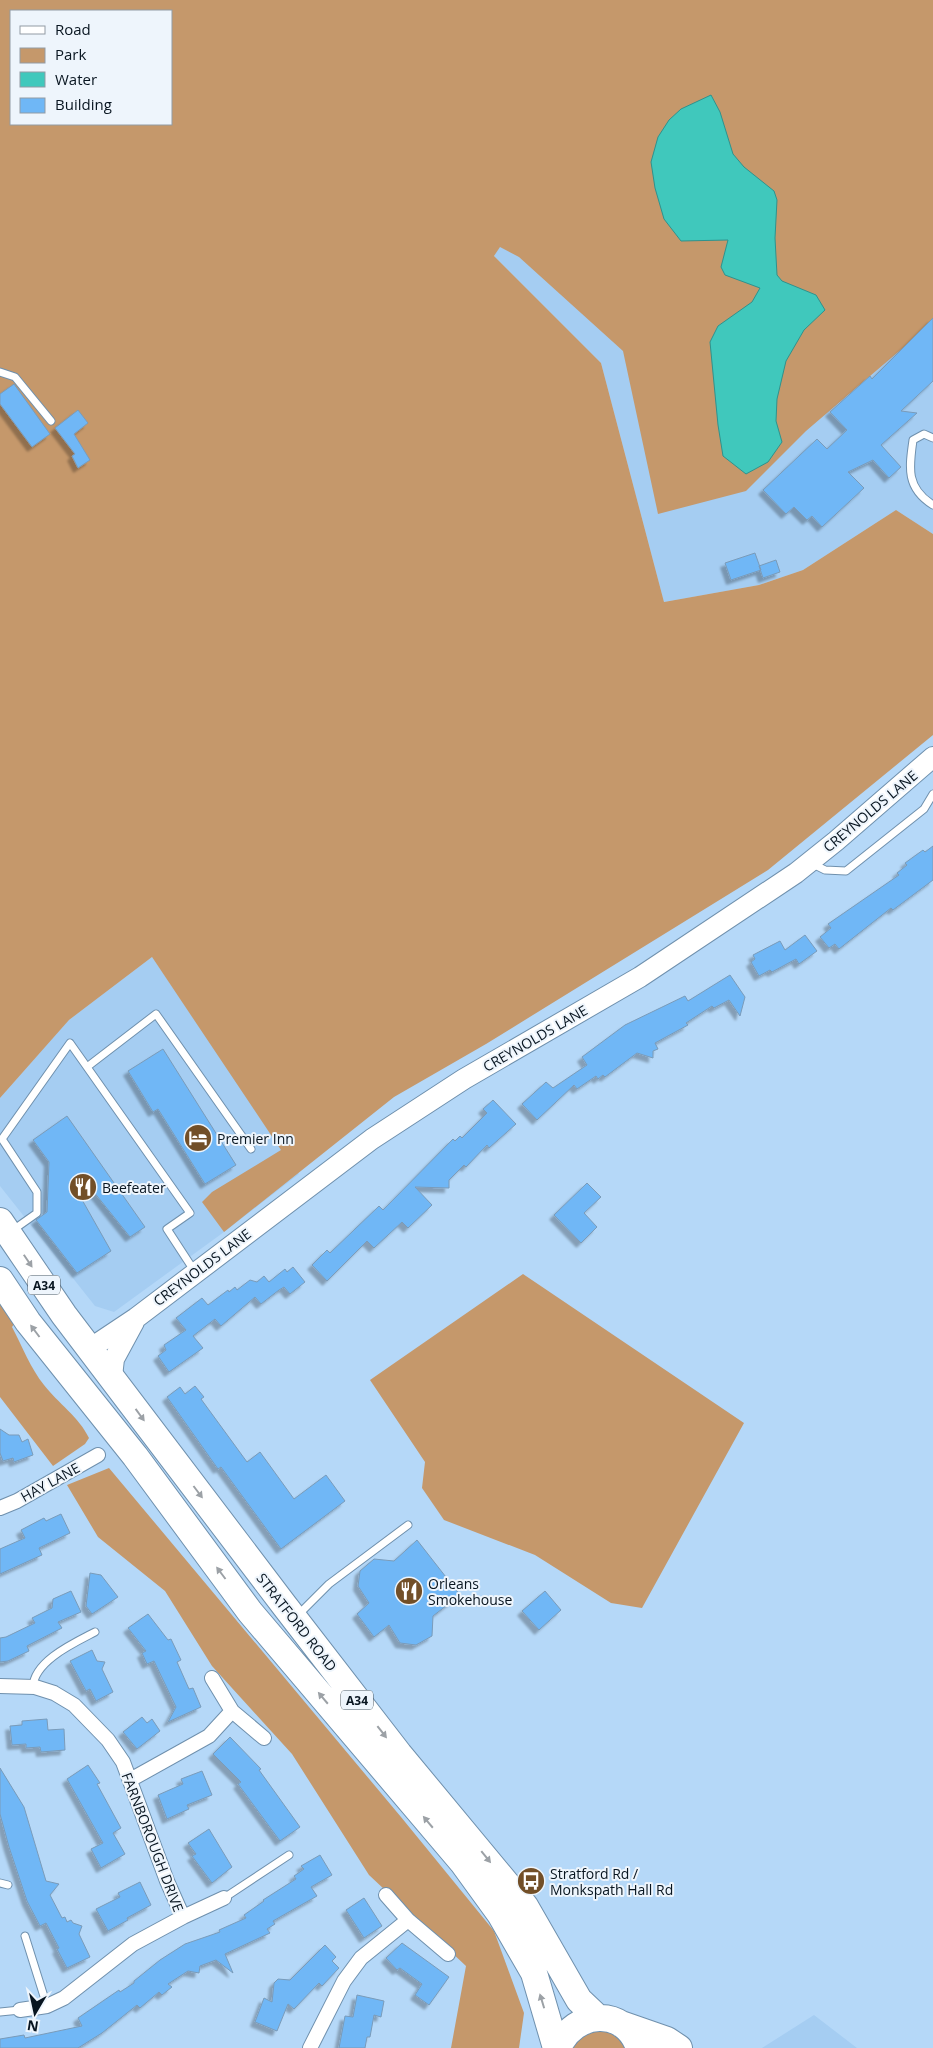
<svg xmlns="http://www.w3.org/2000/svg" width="933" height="2048" font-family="'Open Sans',sans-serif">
<defs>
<filter id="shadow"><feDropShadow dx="-4.5" dy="4.5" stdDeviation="1" flood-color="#0004"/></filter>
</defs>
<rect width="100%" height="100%" fill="#b5d8f8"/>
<path fill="#a5cdf2" d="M644,7L933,129V534L896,510L803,570L759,585L664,602L601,363L494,256Z
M152,957L299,1174L224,1232L114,1312L95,1306L0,1186V1098L69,1020Z
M814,2015L857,2048H762Z"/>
<path fill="#c5986b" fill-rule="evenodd" d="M0,0H933V322L806,431L746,491L658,514L623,351L519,257L500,247L494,256L601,363L664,602L759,585L803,570L896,510L933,534V735L768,870L486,1044L394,1097L224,1232L202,1202L212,1192L281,1150L152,957L69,1020L0,1098ZM11,11H171V124H11Z
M523,1274L744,1423L642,1608L611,1603L535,1555L444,1520L422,1488L425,1462L370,1380Z
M0,1297L16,1321L12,1327C22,1346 31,1369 44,1385C58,1403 79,1417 89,1438L85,1444L53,1466L0,1397Z
M109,1468L401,1817L494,1931L524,2013L519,2048H451L466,1966L369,1875L292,1754L212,1666L165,1591L98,1537L67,1485Z
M595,2029L614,2033L627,2048H570L577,2038Z"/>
<path fill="#40c8bc" stroke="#2f928d" d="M711,95L720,112L733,154L744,167L774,191L777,200L775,238L777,275L782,281L816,295L825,310L804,330L786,361L777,399L776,421L782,442L768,462L746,474L723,456L718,425L710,342L718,326L752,302L760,288L725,275L721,267L728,240L681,241L664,219L655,188L651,162L658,137L669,120L681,109Z"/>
<path fill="#6fb7f6" stroke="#7a9bb9" filter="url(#shadow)" d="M933,318V381L901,411L917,413L881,445L901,467L889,478L873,460L848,472L864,488L822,527L812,516L807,520L794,507L786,514L763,490L817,439L827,449L847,430L830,412L870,376L872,379Z
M14,384L50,434L32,447L0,404V394Z
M78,410L88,423L74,434L90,460L78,468L72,456L75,454L55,428Z
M755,553L761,570L731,580L725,563Z
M776,560L780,572L763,578L759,566Z
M933,846V880L893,910L891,908L839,949L835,944L829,948L820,937L831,928L828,924L899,875L897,873L907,865L905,863L923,850L925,852Z
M805,935L817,951L799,964L796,959L772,972L770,970L759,976L751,962L755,959L753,955L780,941L785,950Z
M730,975L745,997L740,1016L729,1000L714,1008L712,1006L686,1023L688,1025L655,1043L658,1049L653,1051V1058L637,1053L605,1077L603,1075L598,1079L596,1076L577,1089L574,1085L537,1120L522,1104L546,1082L553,1088L587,1065L582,1057L625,1025L685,996L688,1001Z
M163,1049L236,1165L205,1184L158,1109L153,1112L128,1071Z
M493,1100L516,1124L489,1148L487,1145L466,1167L464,1165L449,1180V1188L415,1187L432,1205L408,1228L402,1222L374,1248L367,1241L327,1281L312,1265L327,1250L330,1253L379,1206L383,1210L453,1139L455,1141L460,1136L462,1138L487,1113L483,1109Z
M67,1116L145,1227L130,1237L81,1176L72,1182L111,1251L77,1273L36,1220L47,1212L49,1162L33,1140Z
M587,1183L601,1197L584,1213L597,1227L581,1243L554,1215Z
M293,1267L305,1282L290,1294L284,1287L279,1290L261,1304L255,1297L221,1326L215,1319L193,1336L203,1348L169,1372L158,1356L166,1350L164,1345L186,1330L176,1318L202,1298L208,1305L228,1290L229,1292L235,1287L237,1290L250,1280L257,1282L264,1276L269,1282L285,1269L287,1272Z
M195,1386L204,1397L201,1399L247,1462L260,1452L294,1499L326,1475L345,1501L281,1549L221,1467L218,1469L167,1397L180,1387L185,1394Z
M0,1429L9,1435H19L22,1442L28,1439L33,1455L14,1462L13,1458L3,1461L0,1453Z
M61,1514L70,1533L39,1548L42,1555L0,1574V1549L25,1538L21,1530L44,1518L46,1521Z
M417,1540L460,1595L433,1616L432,1636L416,1645L400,1643L389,1625L374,1637L357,1614L369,1603L358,1586L360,1571L374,1559L394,1561Z
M90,1573L101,1575L118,1597L92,1614L86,1606Z
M71,1591L81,1612L58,1622L62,1628L27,1646L29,1651L8,1661L0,1662V1638L6,1637L35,1623L32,1618L52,1608L53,1599Z
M545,1591L561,1610L539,1630L522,1611Z
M148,1614L168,1640L171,1639L181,1660L177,1662L189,1689L193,1688L201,1707L168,1722L176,1707L154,1661L147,1664L142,1653L146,1651L128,1628Z
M92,1650L97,1661L105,1662L102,1669L113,1692L96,1701L90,1689L86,1691L70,1661Z
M142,1717L147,1723L152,1719L160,1731L137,1749L123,1732Z
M47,1719L48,1730L64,1729L65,1750L41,1752L40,1747L26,1748V1744L12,1745L10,1726L22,1725V1721Z
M230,1737L261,1769L259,1770L300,1827L280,1841L238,1784L241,1782L213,1754Z
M88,1765L100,1783L97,1784L121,1828L113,1833L125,1854L101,1868L91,1849L103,1843L67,1779Z
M0,1768L24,1807L46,1881L59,1884L50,1895L62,1918L65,1917L67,1922L71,1920L73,1923L82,1926L79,1934L90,1957L67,1968L57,1949L59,1948L46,1923L40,1926L27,1901L9,1847L0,1814Z
M202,1771L212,1795L187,1805L189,1809L167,1819L158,1795L183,1784L181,1779Z
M209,1829L232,1867L212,1883L192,1856L196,1854L188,1843Z
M320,1855L332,1875L311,1887L317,1896L273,1921L275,1924L267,1929L270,1933L225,1954L233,1973L216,1960L200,1966L199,1973L188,1971L168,1984L172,1987L162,1995L159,1992L140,2008L137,2005L102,2033L78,2048H0V2039L24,2035L25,2038L82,2026L78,2018L119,1990L120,1992L134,1983V1981L160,1960L185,1944L220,1932L219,1930L246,1918L244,1915L264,1901L263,1900L296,1879L294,1876L304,1869L301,1866Z
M140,1882L151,1905L127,1918L128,1920L108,1931L96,1909L120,1897L118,1893Z
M364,1898L382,1926L364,1938L346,1910Z
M402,1943L449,1977L429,2005L415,1995L422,1984L400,1968L397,1970L386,1958Z
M325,1945L336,1957L332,1961L339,1968L322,1986L319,1983L294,2009L288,2004L277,2031L255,2022L264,1998L272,2002L274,1983L278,1979L290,1980Z
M357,1995L384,2001L381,2017L374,2015L370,2037H367L365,2048H339L345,2016L353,2017Z"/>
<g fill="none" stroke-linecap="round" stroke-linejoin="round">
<defs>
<path id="lane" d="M0,372L15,377L51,421
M933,438L924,434L913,440C909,468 906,488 933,505
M813,864L825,870L846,871L924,809L933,794
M87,1067L156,1014L251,1149
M13,1230L37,1213V1192L2,1139L70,1043L190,1213L167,1229L195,1272
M298,1615L329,1584L408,1525
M33,1687C34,1661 74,1643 95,1632
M0,1883L8,1885
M224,1898L289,1855
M25,1936L47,2006
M0,2012L20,2010"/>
<path id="street" d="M0,1508L17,1501L98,1455
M212,1678L232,1711
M0,1686L35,1687L54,1693L74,1705L108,1740L123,1762L167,1881L183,1917L133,1944L64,1998L47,2006L20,2010
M130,1780L209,1736L232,1711L264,1738
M183,1917L224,1898
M408,1920L448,1954
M310,2048L344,1981L361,1958L408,1920L386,1895"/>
<path id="secondary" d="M91,1348L136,1318L372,1139L464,1079L640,977L796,873L836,841L933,757
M112,1376L114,1359L134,1322"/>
<path id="highway" d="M0,1221L64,1315L284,1605L399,1754L525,1906L579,2000L598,2018
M0,1280L28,1322L135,1456L250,1612L463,1863L500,1914L534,1973L556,2048
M621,2024L667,2040L679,2048
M558,2048C574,2010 625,2006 639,2048"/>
</defs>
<use href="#lane" stroke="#6f90ad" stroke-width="9"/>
<use href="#street" stroke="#6f90ad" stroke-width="16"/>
<use href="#secondary" stroke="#6f90ad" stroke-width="22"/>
<use href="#highway" stroke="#6f90ad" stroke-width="28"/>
<use href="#lane" stroke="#fff" stroke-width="7"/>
<use href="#street" stroke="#fff" stroke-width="14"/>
<use href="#secondary" stroke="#fff" stroke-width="20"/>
<use href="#highway" stroke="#fff" stroke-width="26"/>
</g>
<defs><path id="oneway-solid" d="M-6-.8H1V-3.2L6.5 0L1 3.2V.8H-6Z" transform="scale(1.25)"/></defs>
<g fill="#9ca1a6">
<use href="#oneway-solid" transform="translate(28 1261) rotate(56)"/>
<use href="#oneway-solid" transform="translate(35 1331) rotate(-127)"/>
<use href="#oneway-solid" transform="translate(140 1415) rotate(54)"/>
<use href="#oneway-solid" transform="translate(198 1492) rotate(53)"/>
<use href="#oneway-solid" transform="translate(221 1573) rotate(-127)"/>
<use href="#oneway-solid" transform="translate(323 1698) rotate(-130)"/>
<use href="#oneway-solid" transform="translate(382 1732) rotate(52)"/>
<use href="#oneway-solid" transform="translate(428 1822) rotate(-130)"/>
<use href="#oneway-solid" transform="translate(486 1857) rotate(51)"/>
<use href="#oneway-solid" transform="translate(542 2001) rotate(-107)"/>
</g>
<defs>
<symbol id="hotel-disc" viewBox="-11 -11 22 22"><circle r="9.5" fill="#724f28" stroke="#eef5fc"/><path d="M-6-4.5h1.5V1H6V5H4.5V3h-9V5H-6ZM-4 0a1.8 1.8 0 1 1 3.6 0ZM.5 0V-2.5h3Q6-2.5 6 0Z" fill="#fff"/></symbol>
<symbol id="restaurant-disc" viewBox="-11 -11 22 22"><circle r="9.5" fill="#724f28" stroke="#eef5fc"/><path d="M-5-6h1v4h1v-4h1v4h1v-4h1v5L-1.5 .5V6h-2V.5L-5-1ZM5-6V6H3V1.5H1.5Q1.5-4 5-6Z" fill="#fff"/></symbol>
<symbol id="bus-disc" viewBox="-11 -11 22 22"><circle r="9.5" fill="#724f28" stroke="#eef5fc"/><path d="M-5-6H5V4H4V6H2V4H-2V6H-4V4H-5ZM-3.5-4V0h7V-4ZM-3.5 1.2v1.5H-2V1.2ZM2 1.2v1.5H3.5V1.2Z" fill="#fff"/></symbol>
</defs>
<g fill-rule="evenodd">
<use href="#hotel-disc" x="182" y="1122" width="32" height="32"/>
<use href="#restaurant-disc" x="67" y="1171" width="32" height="32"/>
<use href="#restaurant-disc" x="393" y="1575" width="32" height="32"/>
<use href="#bus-disc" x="515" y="1865" width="32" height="32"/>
</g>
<g text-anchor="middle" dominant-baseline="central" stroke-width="4" stroke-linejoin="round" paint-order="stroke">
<g fill="#eef5fc" stroke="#4d5862" stroke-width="1">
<rect x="28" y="1275.5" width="32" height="19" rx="4"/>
<rect x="341" y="1690.5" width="32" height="19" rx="4"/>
</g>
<g font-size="12" font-weight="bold" fill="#081520">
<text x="44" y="1285">A34</text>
<text x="357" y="1700">A34</text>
</g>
<g font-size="14" fill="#081520" stroke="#eef5fc">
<text transform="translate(870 811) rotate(-40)">CREYNOLDS LANE</text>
<text transform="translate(535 1038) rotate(-30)">CREYNOLDS LANE</text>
<text transform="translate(202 1267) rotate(-37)">CREYNOLDS LANE</text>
<text transform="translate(50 1482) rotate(-29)">HAY LANE</text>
<text transform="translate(297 1622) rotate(52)">STRATFORD ROAD</text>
<text transform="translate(153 1842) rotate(69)">FARNBOROUGH DRIVE</text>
</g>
<g font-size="14" fill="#081520" stroke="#eef5fc" text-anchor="start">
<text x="217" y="1138">Premier Inn</text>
<text x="102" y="1187">Beefeater</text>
<text x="428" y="1583">Orleans<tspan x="428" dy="16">Smokehouse</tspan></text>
<text x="550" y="1873">Stratford Rd /<tspan x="550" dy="16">Monkspath Hall Rd</tspan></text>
</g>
</g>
<rect x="10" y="10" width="162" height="115" fill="#eef5fc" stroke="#929ba4"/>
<rect x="20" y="26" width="25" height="8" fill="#ffffff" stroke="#929ba4"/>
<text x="55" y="35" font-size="15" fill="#081520">Road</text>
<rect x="20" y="48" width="25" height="15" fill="#c5986b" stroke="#929ba4"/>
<text x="55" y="60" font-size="15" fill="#081520">Park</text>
<rect x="20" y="72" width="25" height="15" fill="#40c8bc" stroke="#929ba4"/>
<text x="55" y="85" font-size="15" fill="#081520">Water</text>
<rect x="20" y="98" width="25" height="15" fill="#6fb7f6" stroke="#929ba4"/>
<text x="55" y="110" font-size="15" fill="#081520">Building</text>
<g transform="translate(35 2013) rotate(189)" stroke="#eef5fc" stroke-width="4" paint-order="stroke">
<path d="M0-4L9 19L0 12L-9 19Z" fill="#081520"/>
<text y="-8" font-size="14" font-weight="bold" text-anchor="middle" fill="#081520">N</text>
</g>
</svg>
